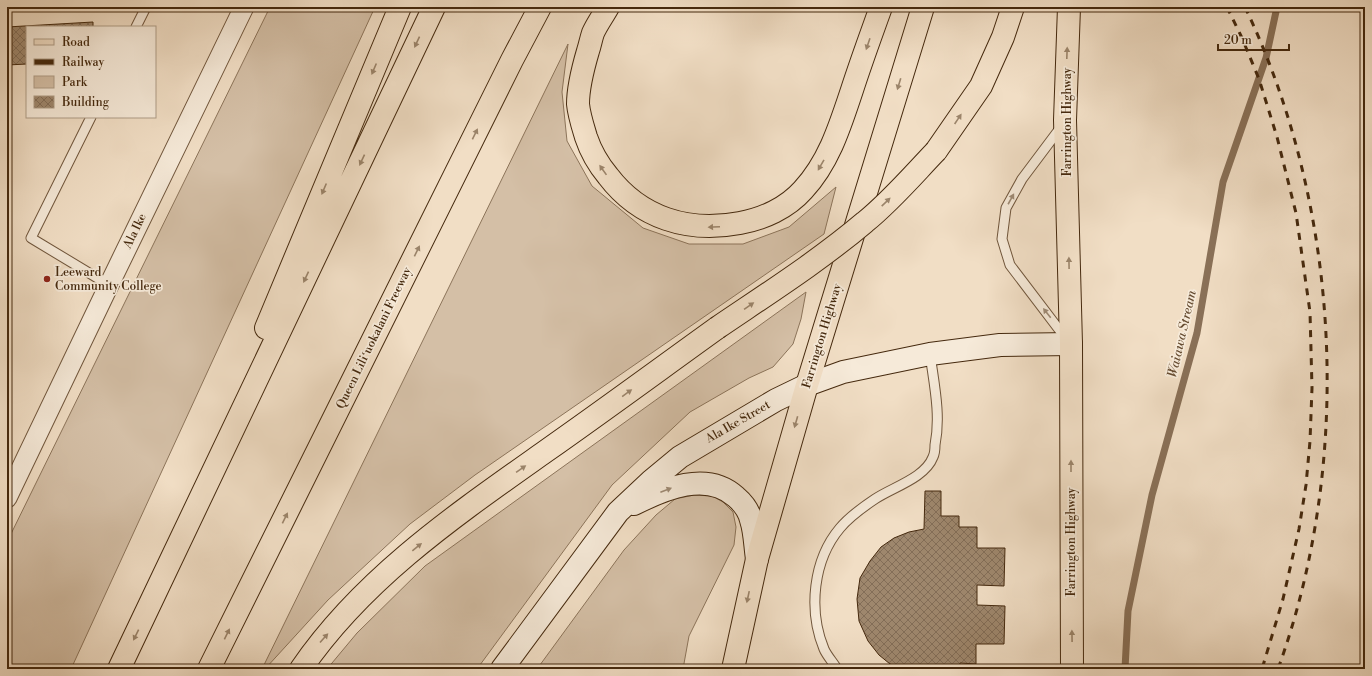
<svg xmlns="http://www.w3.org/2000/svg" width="1372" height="676" font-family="'Libre Bodoni',serif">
<defs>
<pattern id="building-cross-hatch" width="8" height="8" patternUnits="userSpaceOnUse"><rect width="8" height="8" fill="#9e876d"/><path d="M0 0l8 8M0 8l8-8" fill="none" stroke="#836e58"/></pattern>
</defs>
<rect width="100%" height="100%" fill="#f1dec5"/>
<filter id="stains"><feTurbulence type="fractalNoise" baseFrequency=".005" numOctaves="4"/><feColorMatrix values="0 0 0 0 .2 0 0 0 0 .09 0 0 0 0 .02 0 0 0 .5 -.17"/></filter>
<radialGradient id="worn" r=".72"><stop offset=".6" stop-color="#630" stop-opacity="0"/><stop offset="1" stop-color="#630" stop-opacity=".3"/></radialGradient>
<path fill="#d4bfa6" stroke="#8c745a" d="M270,7H375L71,669H7V542Z
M568,44L562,92L567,141L592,186L643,228L689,244H743L789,227L836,187L824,234L475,475L410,524L328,600L265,669H262Z
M806,292L801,319L793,344L773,367L749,378L690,412L612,485L477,669H327L357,633L425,566Z
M694,495L712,496L723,502L733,512L736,527L734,545L689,636L683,669H537L624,550L656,515L675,499Z"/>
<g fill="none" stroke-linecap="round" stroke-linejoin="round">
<path stroke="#897057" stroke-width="7" d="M1125,669L1128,611L1152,495L1197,333L1223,182L1266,58L1277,7"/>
</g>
<path fill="url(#building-cross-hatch)" stroke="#45290e" d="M93,22V27H27V64L7,65V27Z
M925,491H941V516H959V527H977V548H1005L1004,586L977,585V605L1005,606L1004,644H976V664L960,663V669H902L890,664L879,655L868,641L859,621L857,599L860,578L870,561L881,547L894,538L909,532L924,529Z"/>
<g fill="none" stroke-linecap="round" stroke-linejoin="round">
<defs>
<path id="lane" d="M136,27L146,7
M91,117L31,238L109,285
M1061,127L1022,179L1006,208L1002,239L1010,265L1067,340
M837,669C833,662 827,656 824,649C808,610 813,560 840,528C850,516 863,507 875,499C893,487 925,478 933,457C935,453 935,449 935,445C941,415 934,384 930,354"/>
<path id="street" d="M7,498L109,285L244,7"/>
<path id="secondary" d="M634,504C664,489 707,470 736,497C743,503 749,511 751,520C755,532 755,546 757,559
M502,669L618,512L651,481L680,457L776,400L807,385L843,372L930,354L1000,345L1071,344"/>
<path id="primary" d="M1069,7L1065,120L1071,344L1072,669
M733,669L757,559L807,385L923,7"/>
<path id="highway" d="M608,7C603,16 597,24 593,33C591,39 590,45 588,51C583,68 578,86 578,104C579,115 583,127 586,137C591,152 598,164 608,176C640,218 688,233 740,223C763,219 787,208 803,190C829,162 840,126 852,90C861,62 871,35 881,7
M936,151L981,86L1003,37L1013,7
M266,328L400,7
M119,669L434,7
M209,669L512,60L540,7
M301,669C363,578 457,514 546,451C603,411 660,369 717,328"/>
</defs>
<use href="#lane" stroke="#70563c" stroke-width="11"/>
<use href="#street" stroke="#70563c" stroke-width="21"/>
<use href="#secondary" stroke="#45290e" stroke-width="24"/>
<use href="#primary" stroke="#45290e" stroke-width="24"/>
<use href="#highway" stroke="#45290e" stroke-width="24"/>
<use href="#lane" stroke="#f6ead9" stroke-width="9"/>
<use href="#street" stroke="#f6ead9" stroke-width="19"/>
<use href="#secondary" stroke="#f6ead9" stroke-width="22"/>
<use href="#primary" stroke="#f1dec5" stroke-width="22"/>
<use href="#highway" stroke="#f1dec5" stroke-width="22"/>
<path stroke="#45290e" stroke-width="3" stroke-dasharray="7 7" stroke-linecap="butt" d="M1227,7L1242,38L1259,79L1277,137L1296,213L1310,312L1312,388L1310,441L1306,485L1299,529L1283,599L1262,669
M1245,7C1341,208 1354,459 1278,669"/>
<defs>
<path id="highway-bridge" d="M717,328C767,294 819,261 865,222C891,201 913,175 936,151"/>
</defs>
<use href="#highway-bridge" stroke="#45290e" stroke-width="24" stroke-linecap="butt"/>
<use href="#highway-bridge" stroke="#f1dec5" stroke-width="22"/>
</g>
<defs><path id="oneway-solid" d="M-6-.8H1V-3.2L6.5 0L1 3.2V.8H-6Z"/></defs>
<g fill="#9b846a">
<use href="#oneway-solid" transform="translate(417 42) rotate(115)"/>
<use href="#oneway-solid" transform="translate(868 44) rotate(109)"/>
<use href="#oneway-solid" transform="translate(1067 53) rotate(-88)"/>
<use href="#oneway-solid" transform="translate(374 69) rotate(113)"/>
<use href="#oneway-solid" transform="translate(899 84) rotate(107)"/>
<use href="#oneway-solid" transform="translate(958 119) rotate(-56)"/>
<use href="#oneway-solid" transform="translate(475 134) rotate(-64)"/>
<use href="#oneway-solid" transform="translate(362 160) rotate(115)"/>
<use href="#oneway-solid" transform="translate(821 165) rotate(120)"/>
<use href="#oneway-solid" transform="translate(603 170) rotate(-125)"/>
<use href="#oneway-solid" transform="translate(324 189) rotate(113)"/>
<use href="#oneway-solid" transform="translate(886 202) rotate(-44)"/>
<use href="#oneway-solid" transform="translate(714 227) rotate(177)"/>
<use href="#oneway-solid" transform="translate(417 251) rotate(-64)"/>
<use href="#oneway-solid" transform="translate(1069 263) rotate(-91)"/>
<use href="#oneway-solid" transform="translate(306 277) rotate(115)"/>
<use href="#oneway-solid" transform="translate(749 306) rotate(-35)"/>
<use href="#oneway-solid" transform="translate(627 393) rotate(-36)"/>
<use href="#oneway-solid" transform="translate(796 422) rotate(106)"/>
<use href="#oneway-solid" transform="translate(1071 466) rotate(-90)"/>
<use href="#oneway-solid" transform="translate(521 469) rotate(-35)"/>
<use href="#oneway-solid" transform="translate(285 518) rotate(-64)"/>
<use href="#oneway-solid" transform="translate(417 547) rotate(-39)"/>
<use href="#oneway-solid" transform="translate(748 597) rotate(102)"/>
<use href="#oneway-solid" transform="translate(227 634) rotate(-64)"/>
<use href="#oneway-solid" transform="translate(136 635) rotate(116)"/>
<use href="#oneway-solid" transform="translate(1072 636) rotate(-91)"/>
<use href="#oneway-solid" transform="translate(324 638) rotate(-48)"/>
</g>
<g fill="#9e8a74">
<use href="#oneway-solid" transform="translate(1011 199) rotate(-61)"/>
<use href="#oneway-solid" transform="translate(1047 313) rotate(-128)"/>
<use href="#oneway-solid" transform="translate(666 490) rotate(-21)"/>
</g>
<circle fill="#8f2418" stroke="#f6ead9" stroke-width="1.5" cx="47" cy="279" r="4"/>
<g text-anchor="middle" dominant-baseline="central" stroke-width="3.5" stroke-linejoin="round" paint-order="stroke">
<g font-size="12" fill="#45290e" stroke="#f6ead9">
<text transform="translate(1067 122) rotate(-90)">Farrington Highway</text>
<text transform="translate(135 231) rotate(-64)">Ala Ike</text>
<text transform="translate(822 336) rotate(-73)">Farrington Highway</text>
<text transform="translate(374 338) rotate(-64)">Queen Liliʻuokalani Freeway</text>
<text transform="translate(738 422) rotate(-30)">Ala Ike Street</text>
<text transform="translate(1071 542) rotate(-90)">Farrington Highway</text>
</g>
<g font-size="12" fill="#45290e" stroke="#f6ead9" text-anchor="start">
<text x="55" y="272">Leeward<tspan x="55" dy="14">Community College</tspan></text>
</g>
<g font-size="13" font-style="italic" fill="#674d32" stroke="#f6ead9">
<text transform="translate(1182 334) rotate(-77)">Waiawa Stream</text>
</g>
</g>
<rect width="1372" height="676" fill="none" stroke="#f1dec5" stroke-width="24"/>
<rect x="8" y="8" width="1356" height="660" fill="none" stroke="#45290e" stroke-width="2"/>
<rect x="12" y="12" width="1348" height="652" fill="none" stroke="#45290e"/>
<rect x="26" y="26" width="130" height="92" fill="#f6ead9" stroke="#af9d88"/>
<rect x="34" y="39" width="20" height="6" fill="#f1dec5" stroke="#af9d88"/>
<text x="62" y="46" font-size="12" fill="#45290e">Road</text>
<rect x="34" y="59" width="20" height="6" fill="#45290e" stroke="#af9d88"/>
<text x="62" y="66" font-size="12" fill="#45290e">Railway</text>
<rect x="34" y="76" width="20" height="12" fill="#d4bfa6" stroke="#af9d88"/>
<text x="62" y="86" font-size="12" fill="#45290e">Park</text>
<rect x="34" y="96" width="20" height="12" fill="url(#building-cross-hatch)" stroke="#af9d88"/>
<text x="62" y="106" font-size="12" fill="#45290e">Building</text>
<path d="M1218 44v6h71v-6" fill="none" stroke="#45290e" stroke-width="2"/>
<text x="1224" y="44" font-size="12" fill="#45290e" stroke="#f6ead9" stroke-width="3" paint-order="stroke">20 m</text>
<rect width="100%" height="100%" filter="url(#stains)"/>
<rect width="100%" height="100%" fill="url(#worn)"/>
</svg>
